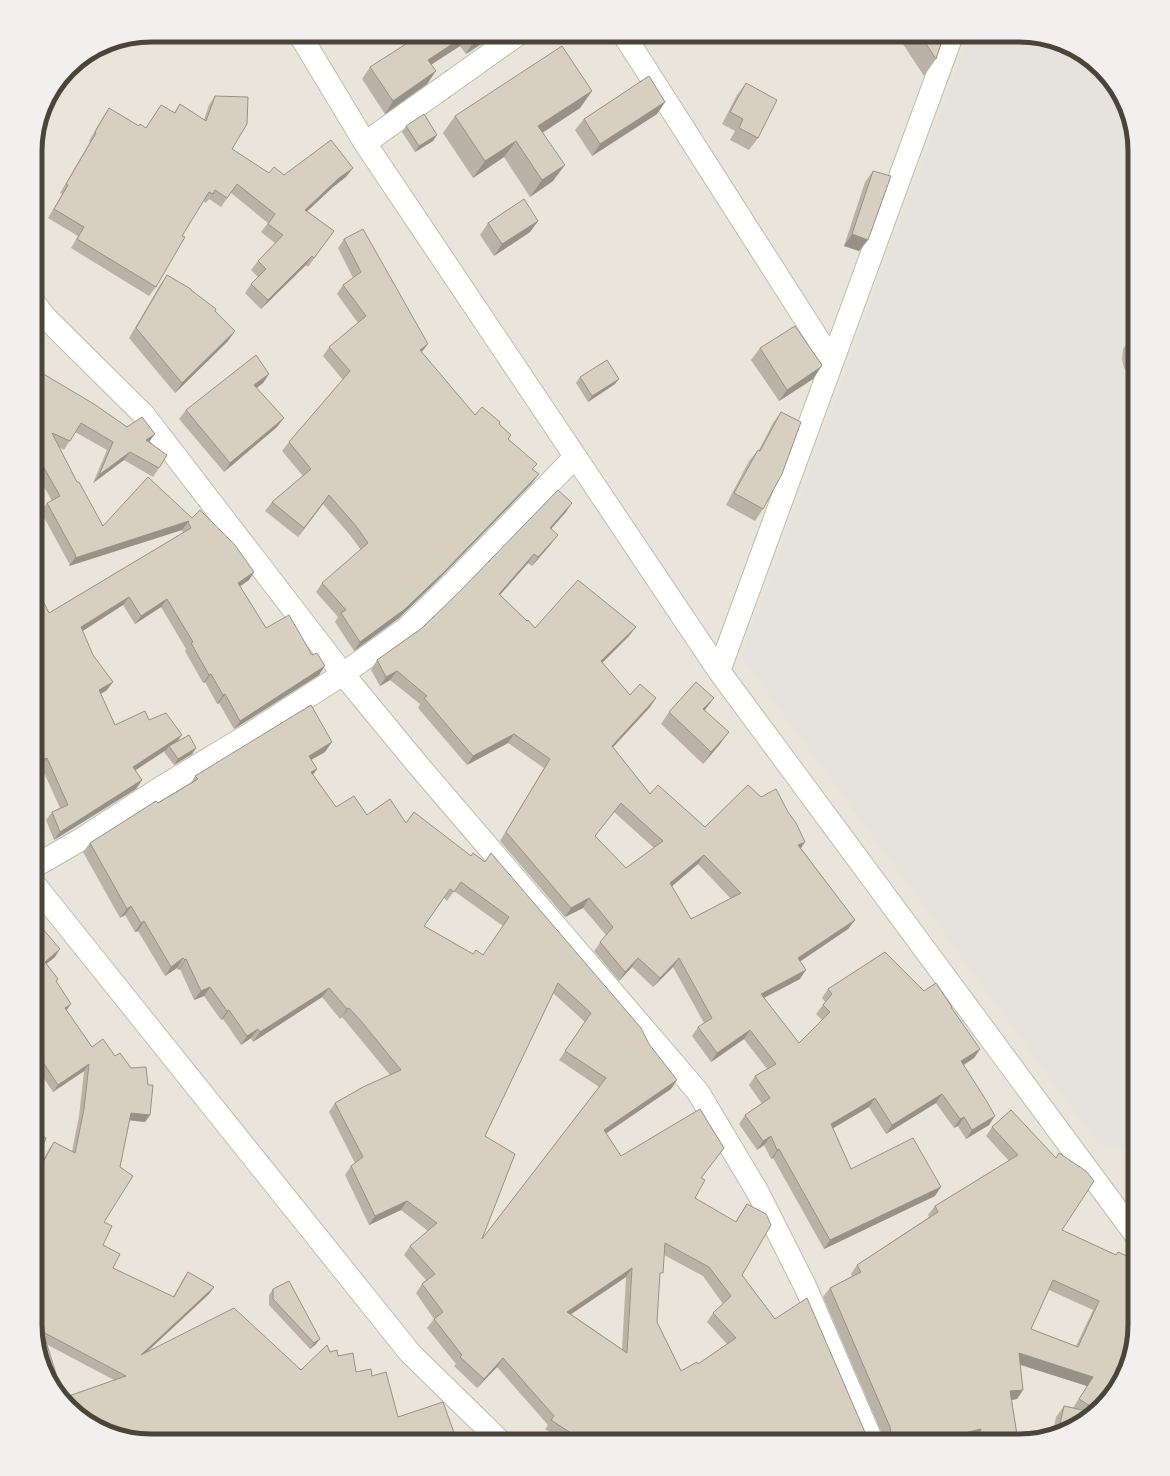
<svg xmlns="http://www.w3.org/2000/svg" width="1170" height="1476" font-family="Raleway,sans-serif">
<rect width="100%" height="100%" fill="#f6f3ec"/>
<path fill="#eae5da" d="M151,35H1027L1077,50L1115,86L1135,151V1326L1123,1377L1084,1421L1020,1441H150L93,1426L55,1390L35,1325V143L47,100L74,64L107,44Z"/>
<path fill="#e6e2dd" d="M970,35H1027L1077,50L1115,86L1135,151V1150L1098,1144L741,657L929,142Z"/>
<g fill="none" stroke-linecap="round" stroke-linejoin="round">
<defs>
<path id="street" d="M300,35L365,143L719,671L1135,1234
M624,35L832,361
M365,143L517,35
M35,304L45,317L144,415L343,674L418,765L698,1092L757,1191L805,1286L872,1441
M719,671L952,35
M35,866L80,840L162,787L250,734L343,674L407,628L446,590L575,457
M35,885L410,1353L500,1441"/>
</defs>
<use href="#street" stroke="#c2bbae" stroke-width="24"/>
<use href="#street" stroke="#fff" stroke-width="22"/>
</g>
<path fill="#bab2a6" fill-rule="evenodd" d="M195,35H215L200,43Z
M408,35H495L466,54L460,46L431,64L427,84L385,114L362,79L370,67L411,41Z
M897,35H944L936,59L924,76Z
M746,83L758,138L749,150L730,140L735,131L722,124L737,95Z
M592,91L580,108L543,132L553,181L530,197L504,157L473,178L443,133L455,116Z
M215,96L232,149L269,173L284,175L346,177L333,187L307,211L334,231L308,267L306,265L261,309L245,293L251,284L258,277L251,270L258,261L275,243L261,232L268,223L231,193L221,207L209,199L206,203L203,201L182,236L156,287L149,296L71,248L78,236L48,218L62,194L60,193L90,142L89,141L103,117L109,108L139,126L146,128L161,105L174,113L180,104L204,120L209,105Z
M665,102L657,114L592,156L575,130L584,119Z
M406,126L437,135L433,141L415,152L402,132Z
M873,171L868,240L859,251L844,246L865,182Z
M538,221L530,232L494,256L480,235L488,223Z
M344,239L422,353L475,415L499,424L511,435L508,440L537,464L533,469L532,483L437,581L399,618L354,651L335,622L338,617L316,592L322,583L361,550L350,535L323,504L298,537L265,511L272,502L303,476L282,451L289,442L343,380L323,356L329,347L358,323L337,294L343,285L353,278L338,248Z
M167,275L191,290L215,311L228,341L175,393L129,338L160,285Z
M1135,331V379L1129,375L1124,368L1122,359L1123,349Z
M760,348L821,367L813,379L779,401L751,360Z
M35,369L149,442L159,468L153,477L124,460L93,483L107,450L75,432L64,450L59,447L77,482L103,526L192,518L254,572L249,580L240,586L266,628L319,675L234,729L219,703L217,704L205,682L203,683L185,651L186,649L161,607L135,624L123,605L82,631L107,690L100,694L115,725L149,720L177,741L196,748L192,754L174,765L164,752L166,750L135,770L142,780L136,789L54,840L46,820L52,812L60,808L41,766L35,769V585L49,613L183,533L182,530L69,566L70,565L41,512L47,503L52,501L35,471Z
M269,374L263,383L256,388L277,427L224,472L179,419L186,410Z
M580,377L615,384L588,402L576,383Z
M781,412L763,509L755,521L726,505L749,461L758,450H759L773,423Z
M566,512L551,529V544L532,566L528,563L500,595L535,628L629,636L602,663L630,695L656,698L650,707L613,747L650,794L705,827L801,848L855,920L848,929L800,961V979L764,998L799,1043L822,1020L816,1014L825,1002L822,998L828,989L924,991L952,1007L951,1008L980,1049L974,1058L964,1065L989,1125L966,1139L958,1126L954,1128L936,1103L886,1134L869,1107L833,1128L851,1169L935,1196L824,1249L773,1158L771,1159L764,1145L757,1150L739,1124L745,1115L762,1104L749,1085L755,1076L767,1069L744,1039L711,1062L692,1036L698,1027L704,1023L673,967L653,987L632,967L619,981L594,951L606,935L583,908L565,917L500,841L544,768L508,743L467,765L418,708L420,704L390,680L380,686L371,670L377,660L422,628ZM614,812L654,848L626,868L595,836ZM698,864L731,899L691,919L672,886Z
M669,712L720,744L703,764L661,724Z
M325,752L311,760L317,769L313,775L336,807L367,815L406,823L414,812L671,1089L606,1133L621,1156L724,1148L701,1178L695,1198L735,1222L747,1204L742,1275L775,1319L870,1441H563L545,1429L548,1425L497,1367L477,1388L454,1366L456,1364L427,1328L434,1319L416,1293L422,1284L426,1280L404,1255L410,1246L428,1231L401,1210L369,1225L345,1175L351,1166L355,1163L329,1112L335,1103L390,1075L342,1017L340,1019L322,997L253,1042L251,1038L241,1045L223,1019L221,1020L204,996L194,1000L180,969L178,970L177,968L165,976L138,931L135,932L125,915L120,918L83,852L90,843L190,784L195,776ZM454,891L503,926L483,955L473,954L424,926L444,898L447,901ZM553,993L585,1022L559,1060L599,1087L482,1239L485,1136ZM664,1255L703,1276L723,1304L713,1313L707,1322L727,1344L698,1364L681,1371L657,1322L659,1278ZM626,1277L622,1349L571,1314Z
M35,920L55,957L46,964L56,982L67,1011L92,1047L150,1115L145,1122L130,1120L104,1222L103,1245L113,1268L173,1297L183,1279L188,1272L214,1287L209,1294L147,1352L301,1370L330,1352L338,1356L356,1372L372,1376L398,1417L457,1441L114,1380L46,1344L63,1396L62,1397L55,1390L35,1325V1174L49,1149L54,1142L72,1151L79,1116L84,1071L53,1092L35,1065Z
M1011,1110L1062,1230L1116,1255L1118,1252L1124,1363L1123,1377L1087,1417L1086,1416L1084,1421L1053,1431L1056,1417L1064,1406L1073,1408L1087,1386L1020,1365L1023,1390L1017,1399L1012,1400L1018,1441H974L975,1439L964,1441H884L883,1436L823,1297L830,1288L852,1276L851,1274L857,1265L929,1217L928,1215L935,1206L1009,1161L986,1136L992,1127ZM1049,1290L1093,1310L1076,1346L1031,1329Z
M273,1289L320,1339L315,1345L310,1349L269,1305V1295Z"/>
<path fill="#979187" d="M206,35H215L200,43Z
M466,35H468L460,46L420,72L428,60Z
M484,35H495L466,54L474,41Z
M436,71L427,84L385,114L393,101Z
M592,91L580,108L527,143L538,126Z
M665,102L657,114L592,156L600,144Z
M437,135L433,141L415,152L419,146Z
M516,141L504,157L473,178L485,161Z
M565,165L553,181L530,197L542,180Z
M353,168L346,177L333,187L299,219L305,210L339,178Z
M538,221L530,232L494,256L502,244Z
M852,234L868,240L859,251L844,246Z
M312,256L306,265L261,309L268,300Z
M235,331L228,341L175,393L182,383Z
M428,344L421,353L420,350Z
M821,367L813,379L779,401L787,390Z
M269,374L263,383L248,395L254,385Z
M619,379L615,384L588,402L592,396Z
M284,418L277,427L224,472L230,463Z
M155,434L149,442L140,449L146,440Z
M130,452L124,460L93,483L99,475Z
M539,474L532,483L437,581L399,618L354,651L360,642Z
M329,495L323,504L298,537L304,528Z
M572,503L566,512L544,537L550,528Z
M189,521L182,530L69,566L75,558Z
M558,535L551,544L532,566L538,557Z
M534,554L528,563L493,603L499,594Z
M254,572L249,580L232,592L238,583Z
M129,597L123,605L75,636L81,627Z
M167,599L161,607L135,624L141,616Z
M636,627L629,636L595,670L601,661Z
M325,666L319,675L234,729L240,721Z
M397,671L390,680L380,686L386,677Z
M211,674L205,682L203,683L209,675Z
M113,682L107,690L93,699L99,690Z
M225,694L219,703L217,704L223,695Z
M656,698L650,707L606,755L612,746Z
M714,698L705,710L695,721L703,709Z
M729,732L720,744L703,764L711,752Z
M514,734L508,743L467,765L473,756Z
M182,735L176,743L169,746L166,750L127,776L133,767Z
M332,742L325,752L302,765L309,756Z
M196,748L192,754L174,765L178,759Z
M47,758L41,766L35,769V763Z
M317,769L310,778L311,772Z
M142,780L136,789L54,840L60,832Z
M805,842L799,851L798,845Z
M704,855L698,864L664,893L670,883Z
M589,898L583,908L565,917L571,908Z
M131,906L125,915L120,918L127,909Z
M855,920L848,929L792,967L798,958Z
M144,921L138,931L135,932L141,923Z
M60,949L55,957L40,969L45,962Z
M183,958L177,968L165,976L171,967Z
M638,958L632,967L619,981L625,972Z
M679,958L673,967L653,987L660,978Z
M186,959L180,969L178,970L185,960Z
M806,970L800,979L754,1003L761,994Z
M210,987L204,996L194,1000L201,991Z
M329,988L322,997L253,1042L260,1032Z
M71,1004L66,1011L65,1008Z
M349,1008L342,1017L340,1019L347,1009Z
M229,1010L223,1019L221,1020L227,1011Z
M258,1029L251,1038L241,1045L247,1036Z
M750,1030L744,1039L711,1062L717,1053Z
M980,1049L974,1058L955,1070L961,1061Z
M89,1064L84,1071L53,1092L58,1085Z
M677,1080L671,1089L598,1139L604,1130Z
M942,1094L936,1103L886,1134L892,1125Z
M875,1098L869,1107L825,1133L831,1124Z
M131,1113L150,1115L145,1122L126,1120Z
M995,1116L989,1125L966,1139L972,1130Z
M964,1117L958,1126L954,1128L960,1119Z
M771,1136L764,1145L757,1150L763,1141Z
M35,1146L42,1148L37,1155H35Z
M779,1149L773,1158L771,1159L777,1150Z
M941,1187L935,1196L824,1249L830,1240Z
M407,1201L401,1210L369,1225L375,1216Z
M632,1268L626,1277L561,1321L567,1312Z
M214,1287L209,1294L136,1362L141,1355Z
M320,1339L315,1345L310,1349L314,1343Z
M1019,1353L1093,1377L1087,1386L1012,1362Z
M503,1358L497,1367L477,1388L484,1379Z
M1023,1390L1017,1399L1004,1401L1010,1391Z
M981,1429L975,1439L964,1441H931Z
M927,1438L925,1441H908Z"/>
<path fill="#d8cfc1" stroke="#979187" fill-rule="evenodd" d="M420,35H466L428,60L436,71L393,101L370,67Z
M470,35H484L474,41Z
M920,35H944L936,59Z
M562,46L592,91L538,126L565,165L542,180L516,141L485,161L455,116Z
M649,76L665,102L600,144L584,119Z
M746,83L777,100L758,138L739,128L743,119L730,112Z
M215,96L248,97L247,124L232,149L269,173L274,167L284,175L331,140L353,168L339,178L305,210L334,231L314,258L312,256L268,300L251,284L266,269L258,261L283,235L268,224L275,214L237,184L227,198L215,190L213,194L209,192L182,236L185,237L156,287L77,239L84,227L54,209L68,185L66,184L96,133L95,132L109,108L139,126L140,124L146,128L161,105L175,113L180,104L206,121Z
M424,114L437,135L419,146L406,126Z
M873,171L891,176L868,240L852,234Z
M524,199L538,221L502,244L488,223Z
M363,229L428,344L420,350L475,415L482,407L500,422L499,424L511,435L508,439L537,464L532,469L539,474L444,572L405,609L360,642L341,613L346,610L322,583L368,543L356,526L329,495L304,528L272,502L311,469L289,442L350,371L329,347L366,316L343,285L361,272L344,239Z
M167,275L191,289V290L216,309L215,311L235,331L182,383L136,328Z
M795,326L822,365L821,367L787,390L760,348Z
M1135,332V360L1132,356L1130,347L1132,338Z
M256,355L269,374L254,385L284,418L230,463L186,410Z
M607,360L619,379L592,396L580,377Z
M35,369L94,404L127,427L142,417L155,434L146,440L167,455L159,468L130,452L99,475L113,442L81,423L70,441L52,433L77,482H79L103,526L148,477L192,518L200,510L235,545L254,572L238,583L266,628L289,615L312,655L317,653L325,666L240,721L225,694L223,695L211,674L209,675L191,643L193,642L167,599L141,616L129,597L81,627L93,655L113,682L99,690L115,725L145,711L149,720L166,713L182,735L133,767L142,780L60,832L52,812L68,805L47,758L35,763V585L49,613L191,528L188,522L189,521L75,558L76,556L47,503L60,496L35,452Z
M781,412L801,422L782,474L763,509L734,493L758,450L760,451Z
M558,490L572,503L550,528L558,535L538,557L534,554L499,594L527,621L528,620L535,628L578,580L636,627L601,661L630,695L640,684L656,698L612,746L650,794L658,785L705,827L748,785L761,797L776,789L788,812L796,823L805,842L798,845L855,920L798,958L806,970L761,994L799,1043L830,1012L823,1005L832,994L828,989L885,952L924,991L936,983L952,1007H951L980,1049L961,1061L986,1100L995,1116L972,1130L964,1117L960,1119L942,1094L892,1125L875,1098L831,1124L851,1169L913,1138L941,1187L830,1240L779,1149L777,1150L771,1136L763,1141L745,1115L770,1098L755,1076L776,1064L750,1030L717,1053L698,1027L712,1018L679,958L660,978L638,958L625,972L600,942L613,927L589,898L571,908L506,832L550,759L514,734L473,756L424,698L427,696L397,671L386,677L377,660L422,628L461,590ZM621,803L663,841L626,868L595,836ZM704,855L741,893L691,919L670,883Z
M696,682L714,698L703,709L729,732L711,752L669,712Z
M311,705L332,742L309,756L317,769L311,772L336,807L354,796L367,815L390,799L406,823L414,812L471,856L473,853L485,862L491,853L641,1028L649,1044L677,1080L604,1130L621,1156L700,1109L724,1148L701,1178L705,1180L695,1198L736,1222L747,1204L766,1214L771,1225L742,1275L775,1319L807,1298L867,1437L870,1441H698L692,1433L687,1441H574L577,1437L551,1420L554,1416L503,1358L484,1379L460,1357L462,1355L434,1319L443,1312L422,1284L435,1274L410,1246L437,1223L407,1201L375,1216L351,1166L363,1157L335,1103L363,1087L401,1070L361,1021L349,1008L347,1009L329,988L260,1032L258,1029L247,1036L229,1010L227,1011L210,987L201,991L186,959L185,960L183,958L171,967L144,921L141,923L131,906L127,909L90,843L156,801L158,803L198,779L195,776ZM461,882L509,917L483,955L476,950L473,954L424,926L450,889L454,892ZM558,983L591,1013L565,1051L606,1078L482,1239L515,1154L485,1136ZM665,1243L709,1267L731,1296L713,1313L736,1338L698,1364L697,1362L681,1371L657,1322L660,1273H663ZM632,1268L627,1353L567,1312Z
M189,735L196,748L178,759L169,746Z
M35,920L60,949L45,962L58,979L56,981L71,1004L65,1008L92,1047L103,1039L115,1056L120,1053L131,1068L146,1067L148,1085H153L150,1115L131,1113L120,1167L133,1176L104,1222L112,1226L103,1245L120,1254L113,1268L174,1297L188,1272L214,1287L141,1355L234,1308L301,1370L327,1345L330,1352L337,1350L338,1356L353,1353L356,1372L371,1369L372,1376L386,1372L398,1417L443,1402L457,1441H150L93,1426L63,1398L126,1376L43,1332L63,1396L62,1397L55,1390L35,1325V1177L54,1142L75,1153L84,1109L89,1064L58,1085L35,1050Z
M1011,1110L1056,1158L1059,1153L1086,1171L1094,1181L1062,1230L1116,1255L1118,1252L1135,1260V1326L1128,1353L1124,1363L1126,1365L1123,1377L1095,1409L1079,1399L1093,1377L1019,1353L1023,1390L1010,1391L1018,1441H979L981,1429L931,1441H928L927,1438L908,1441H886L888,1440L891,1434L890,1427L830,1288L861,1272L857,1265L938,1212L935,1206L1018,1155L992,1127ZM1053,1280L1099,1301L1078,1347L1031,1329Z
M35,1132L46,1138L42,1148L35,1146Z
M289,1281L320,1339L314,1343L273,1299V1289Z
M1064,1406L1087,1411L1085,1420L1084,1421L1059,1429Z"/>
<path d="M0 0H1170V1476H0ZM151 42H1019A109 109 0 0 1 1128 151V1325A109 109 0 0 1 1019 1434H151A109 109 0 0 1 42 1325V151A109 109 0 0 1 151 42Z" fill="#f1f0ef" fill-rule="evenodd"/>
<path fill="none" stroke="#4b4439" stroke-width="5" d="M151 42H1019A109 109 0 0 1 1128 151V1325A109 109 0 0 1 1019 1434H151A109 109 0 0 1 42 1325V151A109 109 0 0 1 151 42Z"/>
</svg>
